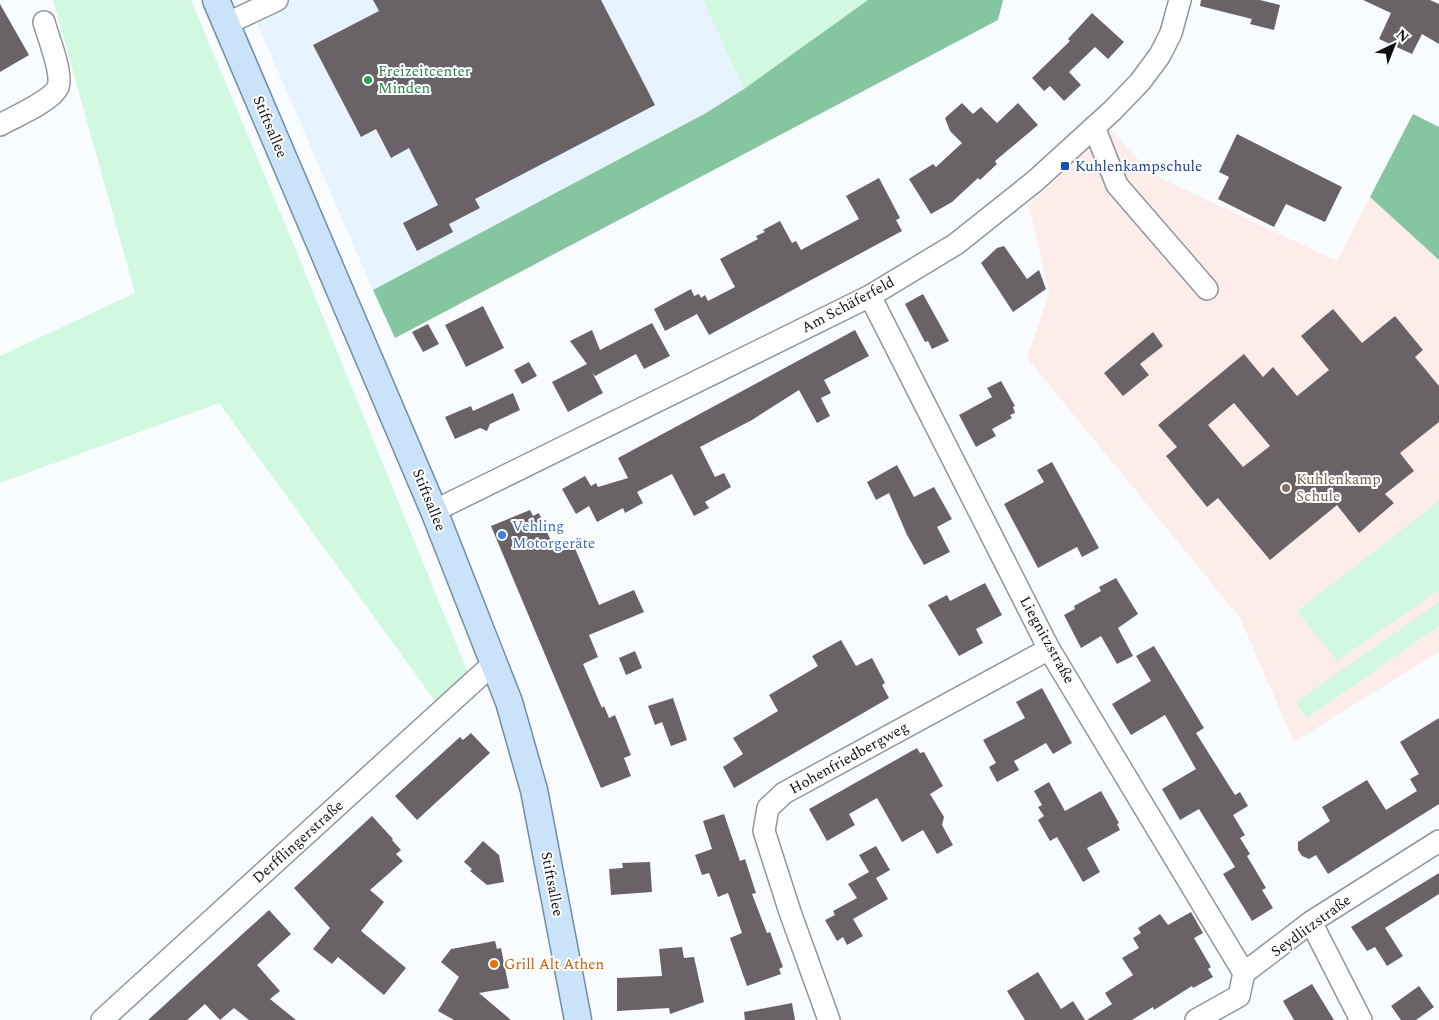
<svg xmlns="http://www.w3.org/2000/svg" width="1439" height="1020" font-family="Spectral,serif">
<rect width="100%" height="100%" fill="#f9fcfe"/>
<path fill="#e7f3ff" d="M247,0H703L744,89L706,113L373,290Z"/>
<path fill="#fdedea" d="M1413,114L1439,127V652L1294,742L1240,618L1027,358L1049,294L1029,205L1110,129L1152,174L1337,261Z"/>
<path fill="#d1f9e0" d="M53,0H191L291,238L468,673L435,701L219,403L0,483V356L135,293Z
M703,0H868L744,89Z
M1439,501V590L1337,661L1297,611Z
M1439,602V626L1307,718L1296,702Z"/>
<path fill="#85c59f" d="M868,0H1003L998,20L395,338L373,290L706,113L744,89Z
M1413,114L1439,127V260L1370,197Z"/>
<path fill="#696368" fill-rule="evenodd" d="M373,0H601L655,105L475,199L480,208L449,224L453,232L417,251L403,223L438,205L409,148L391,158L376,129L361,137L313,45L379,11Z
M1201,0H1260L1280,5L1274,30L1250,24L1252,19L1200,6Z
M1363,0H1430L1439,4V44L1422,34L1412,54L1379,39L1391,13Z
M0,4L29,55L0,72Z
M1092,13L1124,42L1108,59L1095,47L1069,72L1081,85L1064,101L1050,86L1044,91L1032,78L1070,41L1068,39Z
M962,103L973,114L981,107L997,123L1018,103L1038,125L995,161L997,164L980,180L978,178L952,202L931,214L909,179L933,164L936,167L962,143L950,131L945,118Z
M1237,134L1342,187L1325,222L1286,204L1274,227L1218,199L1229,177L1219,172Z
M879,178L900,218L896,220L902,231L709,335L697,314L665,331L654,309L691,289L694,296L699,294L701,298L705,295L708,301L735,287L720,259L758,239L756,236L765,232L763,230L780,221L792,243L796,241L801,250L859,219L846,196Z
M1004,246L1027,279L1039,270L1046,289L1013,312L981,263L997,248Z
M923,294L949,341L932,349L928,341L925,342L905,304Z
M483,306L504,348L466,367L445,325Z
M1333,309L1362,343L1395,316L1423,350L1415,357L1439,386V422L1400,453L1414,471L1385,494L1394,503L1359,533L1337,505L1270,560L1218,498L1207,507L1166,456L1177,447L1158,425L1244,354L1263,377L1273,367L1297,396L1329,370L1301,336ZM1234,403L1270,446L1243,467L1208,425Z
M652,323L670,356L644,369L636,354L595,376L592,372L603,393L568,412L552,382L587,364L570,341L592,330L600,350Z
M428,324L439,344L423,352L412,332Z
M855,330L869,356L824,380L831,393L821,398L830,416L817,423L799,390L752,420L700,447L715,477L724,473L731,487L705,502L709,508L694,516L672,474L637,492L643,503L625,513L623,508L597,522L589,506L576,514L562,489L585,476L591,486L596,483L598,487L628,478L618,458Z
M1153,332L1163,346L1140,364L1149,375L1123,396L1104,373Z
M529,362L537,376L522,384L514,370Z
M1001,381L1015,406L1013,407L1015,413L1010,415L1012,418L992,429L996,436L976,447L959,415L992,397L987,388Z
M513,393L520,410L490,424L487,431L480,428L455,439L445,417L471,406L473,411Z
M1052,462L1099,548L1082,557L1077,547L1038,568L1004,504L1044,482L1037,470Z
M897,465L914,497L934,487L952,519L937,527L950,552L924,565L907,535L889,493L876,500L867,482Z
M530,510L533,516L539,513L556,553L574,546L599,605L634,590L644,612L589,635L598,657L583,664L602,708L604,706L609,718L615,715L631,755L624,758L631,776L601,788L491,526Z
M1116,578L1138,614L1118,628L1133,656L1117,664L1101,636L1081,648L1064,615L1075,609L1074,606L1101,591L1099,587Z
M985,583L1002,615L976,629L983,643L959,656L928,605L947,595L950,601Z
M841,640L856,666L872,658L885,683L882,685L889,698L734,788L723,767L743,754L733,738L778,711L769,695L818,666L812,656Z
M1154,646L1204,728L1196,733L1235,795L1240,792L1248,806L1233,815L1245,835L1240,838L1250,854L1247,856L1266,888L1262,890L1273,908L1252,921L1223,874L1235,867L1199,809L1180,820L1162,789L1196,769L1165,715L1131,735L1112,704L1151,681L1136,656Z
M635,651L642,668L626,675L619,658Z
M1042,688L1072,743L1053,754L1046,743L1014,761L1019,770L997,782L989,767L996,763L983,740L1025,718L1016,702Z
M673,698L687,740L671,746L662,722L655,725L648,706Z
M1439,718V804L1328,874L1316,855L1309,859L1302,856L1298,850V842L1330,821L1322,807L1367,780L1386,810L1417,791L1410,779L1419,774L1400,742Z
M471,733L490,753L417,820L395,796L460,737L463,740Z
M917,748L920,753L924,752L943,786L930,794L944,817L942,825L953,845L937,854L923,830L902,842L877,798L849,814L855,825L827,841L809,809Z
M1049,782L1065,811L1101,791L1119,823L1117,824L1120,830L1087,848L1100,872L1083,882L1057,837L1050,841L1038,820L1044,816L1038,807L1042,805L1034,791Z
M724,814L740,861L745,859L756,893L752,894L767,933L770,932L783,967L779,969L781,974L747,986L730,938L742,933L728,893L718,897L709,873L702,875L695,855L712,849L703,821Z
M372,816L393,839L392,840L401,850L396,854L403,861L370,890L384,902L361,931L406,968L384,995L338,957L332,964L313,949L330,928L294,888Z
M483,841L499,855L504,882L487,885L470,871L472,869L464,862Z
M876,846L890,870L876,878L888,899L853,919L863,936L847,945L843,937L837,941L825,920L835,915L833,911L857,898L848,884L869,872L859,855Z
M650,862L652,892L611,895L609,869L623,868L622,863Z
M1439,873V894L1385,928L1403,956L1387,966L1375,947L1367,951L1351,927Z
M269,910L291,934L257,965L280,991L270,999L296,1020H249L234,1008L220,1020L205,1004L187,1020H148Z
M1191,912L1203,933L1194,938L1211,967L1208,969L1213,977L1193,988L1192,986L1154,1010L1153,1007L1132,1020H1087L1112,1004L1105,993L1133,975L1122,958L1139,948L1133,938L1141,933L1138,928L1160,914L1168,925Z
M495,941L497,949L501,948L509,988L479,993L511,1020H454L438,1011L459,977L441,962L451,949Z
M682,947L684,958L694,957L704,1002L670,1014L669,1008L617,1011V978L662,976L659,949Z
M1038,972L1061,1009L1073,1001L1085,1020H1025L1007,991Z
M1312,984L1334,1020H1294L1283,1001Z
M1419,986L1434,1007L1416,1020H1401L1391,1006Z
M792,1003L795,1020H745L744,1012Z"/>
<g fill="none" stroke-linecap="round" stroke-linejoin="round">
<defs>
<path id="minor" d="M226,24L277,0
M0,125C14,117 52,101 58,87C63,73 48,37 44,22
M1094,127L1117,185L1207,289
M870,296L1049,649L1244,973
M434,511L870,296L956,244L1035,181L1112,111L1140,82L1160,55L1171,33L1180,0
M1311,922L1361,1020
M102,1020L494,663
M829,1020L790,912L764,831L768,808L784,793L1049,649
M1196,1020L1239,996L1244,973L1311,922L1439,841"/>
<path id="major" d="M216,0L434,511L509,702L534,790L578,1020"/>
</defs>
<use href="#minor" stroke="#90969c" stroke-width="24"/>
<use href="#major" stroke="#718da4" stroke-width="29"/>
<use href="#minor" stroke="#fff" stroke-width="21"/>
<use href="#major" stroke="#cae3f8" stroke-width="26"/>
</g>
<circle fill="#2e9e5b" stroke="#fff" stroke-width="2" cx="368" cy="80" r="5"/>
<rect fill="#1a4fb4" stroke="#fff" stroke-width="2" x="1060" y="161" width="10" height="10" rx="2.5"/>
<circle fill="#8d6e63" stroke="#fff" stroke-width="2" cx="1286" cy="488" r="5"/>
<circle fill="#3f7fe0" stroke="#fff" stroke-width="2" cx="502" cy="535" r="5"/>
<circle fill="#e8710a" stroke="#fff" stroke-width="2" cx="494" cy="964" r="5"/>
<g text-anchor="middle" dominant-baseline="central" stroke-width="4" stroke-linejoin="round" paint-order="stroke">
<g font-size="15" fill="#27864d" stroke="#fff" text-anchor="start">
<text x="378" y="71">Freizeitcenter<tspan x="378" dy="17">Minden</tspan></text>
</g>
<g font-size="15" fill="#0d0f11" stroke="#fff">
<text transform="translate(270 127) rotate(67)">Stiftsallee</text>
<text transform="translate(848 305) rotate(-28)">Am Schäferfeld</text>
<text transform="translate(429 500) rotate(68)">Stiftsallee</text>
<text transform="translate(1047 640) rotate(61)">Liegnitzstraße</text>
<text transform="translate(849 758) rotate(-29)">Hohenfriedbergweg</text>
<text transform="translate(298 842) rotate(-42)">Derfflingerstraße</text>
<text transform="translate(552 884) rotate(79)">Stiftsallee</text>
<text transform="translate(1311 926) rotate(-36)">Seydlitzstraße</text>
</g>
<g font-size="15" fill="#164399" stroke="#fff" text-anchor="start">
<text x="1075" y="166">Kuhlenkampschule</text>
</g>
<g font-size="15" fill="#785e54" stroke="#fff" text-anchor="start">
<text x="1296" y="479">Kuhlenkamp<tspan x="1296" dy="17">Schule</tspan></text>
</g>
<g font-size="15" fill="#366cbe" stroke="#fff" text-anchor="start">
<text x="512" y="526">Vehling<tspan x="512" dy="17">Motorgeräte</tspan></text>
</g>
<g font-size="15" fill="#c56008" stroke="#fff" text-anchor="start">
<text x="504" y="964">Grill Alt Athen</text>
</g>
</g>
<g transform="translate(1394 45) rotate(43)" stroke="#ffffff" stroke-width="4" paint-order="stroke">
<path d="M0-4L9 19L0 12L-9 19Z" fill="#0d0f11"/>
<text y="-8" font-size="14" font-weight="bold" text-anchor="middle" fill="#0d0f11">N</text>
</g>
</svg>
